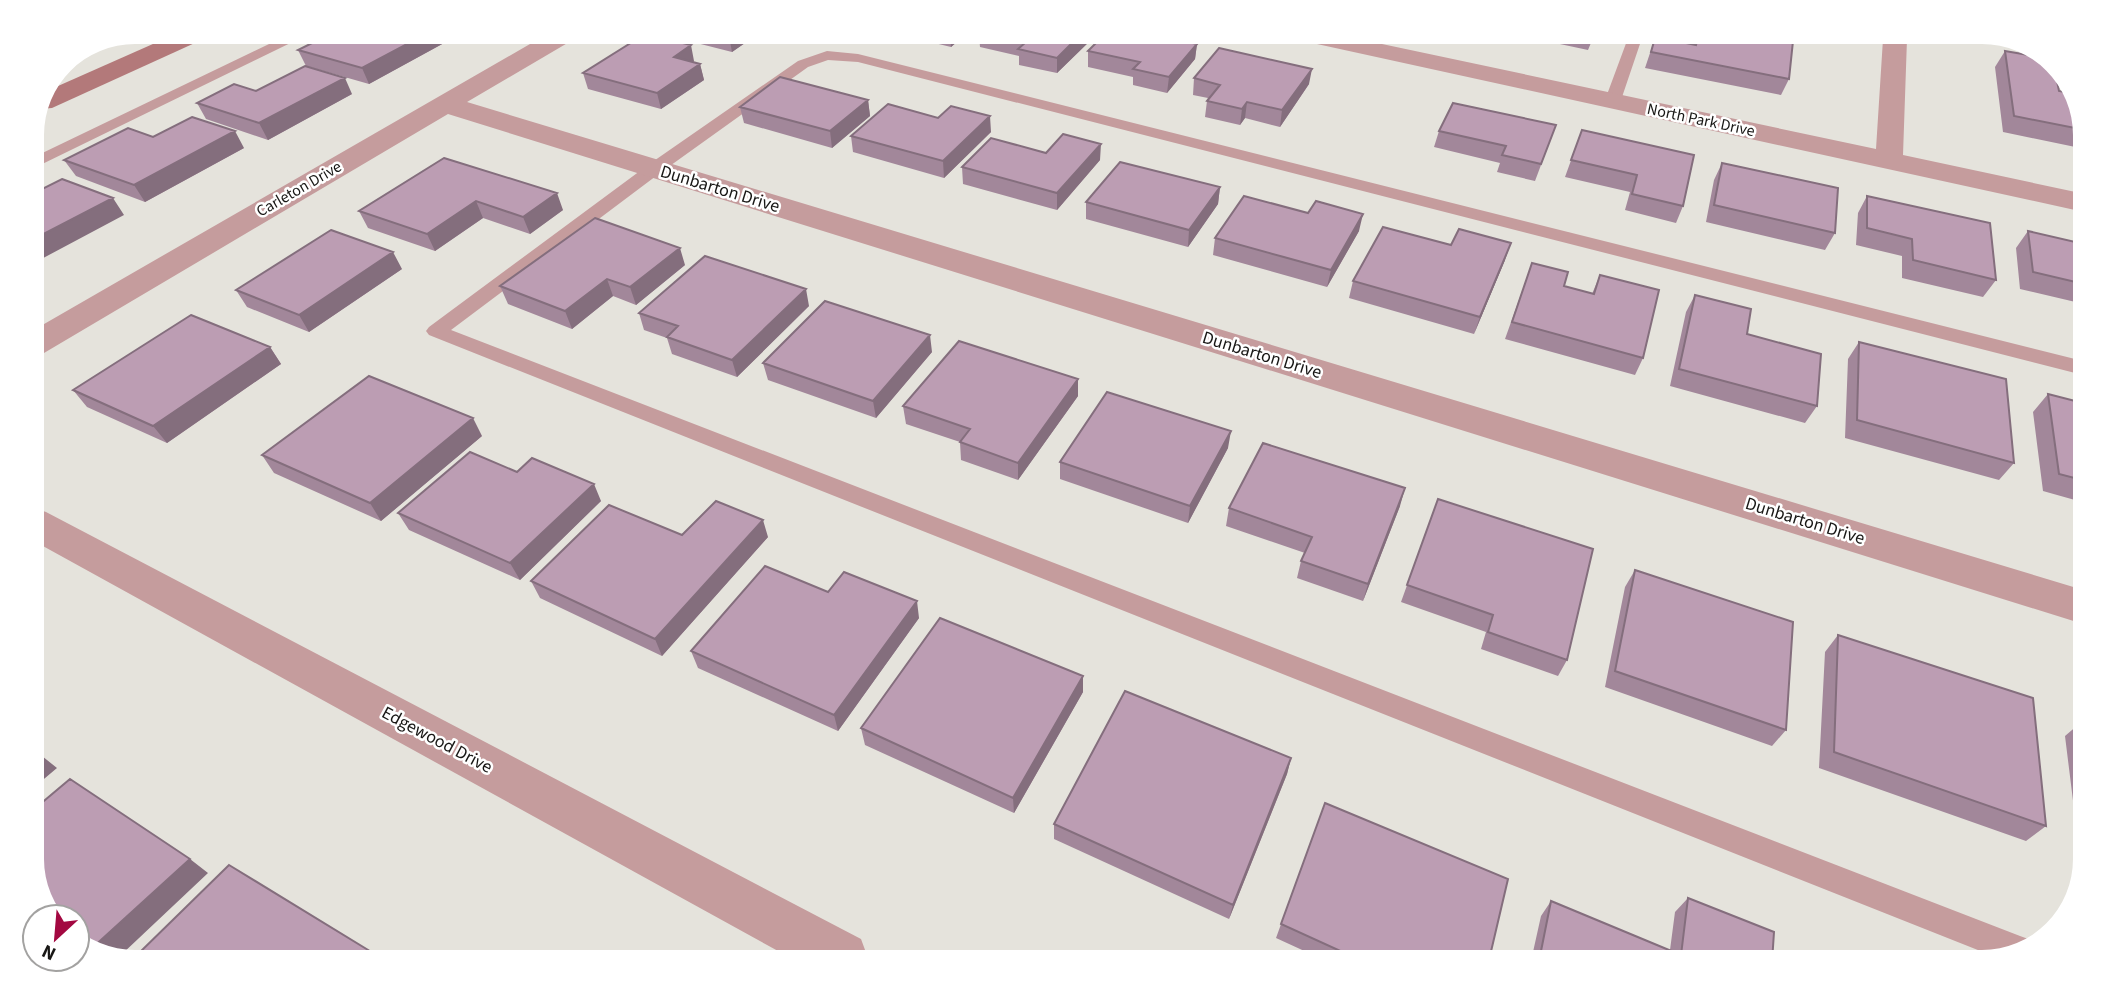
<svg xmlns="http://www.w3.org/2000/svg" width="2117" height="994" font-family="'Source Sans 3',sans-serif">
<rect width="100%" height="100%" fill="#e5e3dc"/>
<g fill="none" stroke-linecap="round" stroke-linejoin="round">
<path fill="#c59c9d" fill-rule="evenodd" d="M294,32H313L32,169V158Z
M1628,38H1642L1621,100L1618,103H1608L1605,100Z
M827,51L858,54L2083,361V375L858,62L828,60L808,67L660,173L451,330L2020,936L2031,940L2034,947L1998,958L429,335L426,331L429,327L648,165L798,61Z"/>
<path fill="#c59c9d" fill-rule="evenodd" d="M549,33H579L576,38L467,102L2080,589V623L448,114L44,353L32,356V331Z
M1305,37H1349L1876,149L1883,39H1907L1903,155L2085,194L2084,212L1317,44L1308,42Z
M32,507L46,512L861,939L868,958L789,957L32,540Z"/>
<path fill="#b3797a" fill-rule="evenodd" d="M180,32H211L208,37L52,108L40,109L49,90Z"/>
</g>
<path fill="#a2879a" d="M672,34H758L732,52L673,37Z
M918,35H965L951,47L918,39Z
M979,35L1095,36L1057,73L1019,65V56L980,47Z
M1527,37L1593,38L1588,50Z
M1655,38L1694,44L1695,38L1792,39L1789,79L1781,95L1645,68Z
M352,39L444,43L369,84L306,66L298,50Z
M2015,39H2022L2042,56L2017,51Z
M1197,44L1195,59L1167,93L1133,85V77L1088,67V51Z
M2005,51L2059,91L2085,128V149L2003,132L1995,67Z
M694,61L693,62L700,64L704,80L661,109L588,89L583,73Z
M1194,78L1309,84L1280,127L1245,118L1240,125L1205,117L1207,101L1208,98L1193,95Z
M256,91L352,94L268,140L206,119L197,103Z
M868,100L870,116L832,148L744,123L740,107Z
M938,118L991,132L944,178L853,152L851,136Z
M1556,125L1535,181L1497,172L1500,163L1434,147L1439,131Z
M1582,130L1683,206L1676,223L1625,210L1630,192L1565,177Z
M153,137L244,148L145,202L76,176L64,160Z
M1046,153L1100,160L1057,210L963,184L962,167Z
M444,158L563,210L530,234L483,218L435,251L368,228L359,211Z
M1722,163L1835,233L1825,250L1706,222L1714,180Z
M1220,187L1218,204L1188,247L1086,219V202Z
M1867,196L1996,280L1983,297L1902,278V256L1856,245L1858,213Z
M1308,213L1359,231L1327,287L1213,255L1215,238Z
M2028,231L2084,244V304L2020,289L2016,248Z
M1505,260L1474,334L1349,298L1353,281Z
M1532,263L1564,286L1592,294L1600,275L1643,358L1635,375L1505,339Z
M685,265L636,305L613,296L572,329L508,304L500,286Z
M402,269L309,332L247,307L236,290Z
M1695,295L1747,334L1817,406L1805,423L1670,386L1686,312Z
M809,306L737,377L672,354L667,338L644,330L639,313Z
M1859,342L2014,463L1999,480L1845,438L1848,359Z
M270,347L281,364L167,443L87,407L73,390Z
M932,352L876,418L768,380L763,363Z
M1078,379V396L1018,480L961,460L960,442L906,424L903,406Z
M2048,394L2083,403L2082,502L2043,491L2033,412Z
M482,436L381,521L274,473L262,455Z
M1228,448L1188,523L1060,479V462Z
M517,472L601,501L520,580L409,530L398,513Z
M1438,499L1567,660L1558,676L1481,649L1486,632L1401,602Z
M1400,506L1363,601L1297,578L1301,561L1305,553L1226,526L1229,508Z
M682,535L768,537L662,656L540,598L531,581Z
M1635,570L1786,730L1772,746L1605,687L1625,587Z
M828,592L919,618L838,731L698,668L691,651Z
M1838,635L2046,826L2026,841L1819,768L1825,652Z
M1083,676V692L1014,813L865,745L861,728Z
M2079,724L2078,841L2065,736Z
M1291,758L1287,774L1229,919L1054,839V824Z
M1325,803L1489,960H1324L1276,938Z
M1688,898L1772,962L1531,961L1541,916L1551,901L1670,950L1675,912Z"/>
<path fill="#846e7d" d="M428,33H440L444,43L369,84L362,68Z
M732,34H758L732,52L729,36Z
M950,35H965L951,47Z
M1079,36H1095L1057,73V58Z
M1197,44L1195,59L1167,93L1169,77Z
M691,45L694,61L678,73L674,57Z
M700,64L704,80L661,109L657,93Z
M1312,69L1309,84L1280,127L1282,110Z
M345,78L352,94L268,140L259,123Z
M868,100L870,116L832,148L830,131Z
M1247,102L1245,118L1240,125L1242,109Z
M990,116L991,132L944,178L943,161Z
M235,131L244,148L145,202L134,185Z
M1101,144L1100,160L1057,210V193Z
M1220,187L1218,204L1188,247L1189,230Z
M557,193L563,210L530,234L523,217Z
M113,198L124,215L32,264V240Z
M476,201L483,218L435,251L427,234Z
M1363,214L1359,231L1327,287L1331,270Z
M1511,243L1505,260L1474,334L1480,317Z
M680,248L685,265L636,305L630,287Z
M393,252L402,269L309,332L299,315Z
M607,279L613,296L572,329L565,311Z
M806,289L809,306L737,377L732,360Z
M930,335L932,352L876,418L873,401Z
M270,347L281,364L167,443L153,426Z
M1078,379V396L1018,480V463Z
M473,418L482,436L381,521L370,503Z
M1231,431L1228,448L1188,523L1190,506Z
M594,484L601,501L520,580L510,563Z
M1405,488L1400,506L1363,601L1368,584Z
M763,520L768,537L662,656L655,639Z
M917,601L919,618L838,731L834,715Z
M1083,676V692L1014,813L1013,798Z
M37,752L57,768L32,789V757Z
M1291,758L1287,774L1229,919L1233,905Z
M190,859L208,873L121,955H97L90,950Z"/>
<path fill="#bc9db3" stroke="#846e7d" stroke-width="2" d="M363,32L428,33L362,68L298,50L332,33L352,39Z
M645,34L691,45L674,57L700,64L657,93L583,73Z
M995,35L1079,36L1057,58L1018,49L1026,42Z
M1103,36H1161L1197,44L1169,77L1133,69L1140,62L1088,51Z
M1655,38H1662L1696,45L1698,38H1779L1793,41L1789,79L1651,52Z
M1219,48L1312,69L1282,110L1247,102L1242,109L1207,101L1220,85L1194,78Z
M2005,51L2045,58L2054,66L2059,91L2074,94L2085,130L2014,116Z
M305,66L345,78L259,123L197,103L234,84L256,91Z
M780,77L868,100L830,131L740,107Z
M1453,103L1556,125L1541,164L1502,155L1506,146L1439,131Z
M888,104L938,118L951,106L990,116L943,161L851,136Z
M192,117L235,131L134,185L64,160L128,128L153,137Z
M1582,130L1694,155L1683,206L1632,194L1637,175L1571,160Z
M1063,134L1101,144L1057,193L962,167L991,138L1046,153Z
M444,158L557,193L523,217L476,201L427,234L359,211Z
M1120,162L1220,187L1189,230L1086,202Z
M1722,163L1838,188L1835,233L1714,205Z
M62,179L113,198L32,240V194Z
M1244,196L1308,213L1316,201L1363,214L1331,270L1215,238Z
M1867,196L1990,223L1996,280L1913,260L1912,239L1867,228Z
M595,218L680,248L630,287L607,279L565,311L500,286Z
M1383,227L1451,245L1459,229L1511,243L1480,317L1353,281Z
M331,230L393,252L299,315L236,290Z
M2028,231L2084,244V284L2033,272Z
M705,256L806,289L732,360L667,337L678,326L639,313Z
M1532,263L1568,272L1564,286L1594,294L1600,275L1659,290L1643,358L1512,322Z
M1695,295L1751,309L1747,334L1821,354L1817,406L1679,369Z
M825,301L930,335L873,401L763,363Z
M191,315L270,347L153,426L73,390Z
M959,341L1078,379L1018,463L960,442L970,429L903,406Z
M1859,342L2006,379L2014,463L1857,420Z
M369,376L473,418L370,503L262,455Z
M1107,392L1231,431L1190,506L1060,462Z
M2048,394L2083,403L2082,480L2059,474Z
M1263,443L1405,488L1368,584L1301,561L1312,537L1229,508Z
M470,452L517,472L532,458L594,484L510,563L398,513Z
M1438,499L1593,549L1567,660L1488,632L1493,615L1407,585Z
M716,501L763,520L655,639L531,581L609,505L682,535Z
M765,566L828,592L844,572L917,601L834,715L691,651Z
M1635,570L1793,622L1786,730L1615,671Z
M940,618L1083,676L1013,798L861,728Z
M1838,635L2033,698L2046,826L1834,752Z
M1125,691L1291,758L1233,905L1054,824Z
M32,749L37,752L32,757Z
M70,779L190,859L90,950L77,940V917H49L32,867V811Z
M1325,803L1508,879L1489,960H1360L1281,924Z
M229,865L373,953L371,956L137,955Z
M1688,898L1774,932L1772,962L1539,961L1551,901L1681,955Z"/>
<g text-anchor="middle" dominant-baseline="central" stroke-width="5" stroke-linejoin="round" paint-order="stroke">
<g font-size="16" fill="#181715" stroke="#fff">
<text transform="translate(1701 120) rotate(12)">North Park Drive</text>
<text transform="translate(299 189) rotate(-30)">Carleton Drive</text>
</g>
<g font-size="18" fill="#181715" stroke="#fff">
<text transform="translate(720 189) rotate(17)">Dunbarton Drive</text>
<text transform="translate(1262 355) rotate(17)">Dunbarton Drive</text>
<text transform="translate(1805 521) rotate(17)">Dunbarton Drive</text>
<text transform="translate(437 740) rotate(28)">Edgewood Drive</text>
</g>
</g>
<path d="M0 0H2117V994H0ZM135 44H1982A91 91 0 0 1 2073 135V859A91 91 0 0 1 1982 950H135A91 91 0 0 1 44 859V135A91 91 0 0 1 135 44Z" fill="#fff" fill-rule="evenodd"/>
<g transform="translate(56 938) rotate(206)"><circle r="33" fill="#ffffff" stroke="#a3a2a1" stroke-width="2"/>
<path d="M0-5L12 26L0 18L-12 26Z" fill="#a30841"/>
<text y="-10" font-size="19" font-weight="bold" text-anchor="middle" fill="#181715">N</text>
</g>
</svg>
